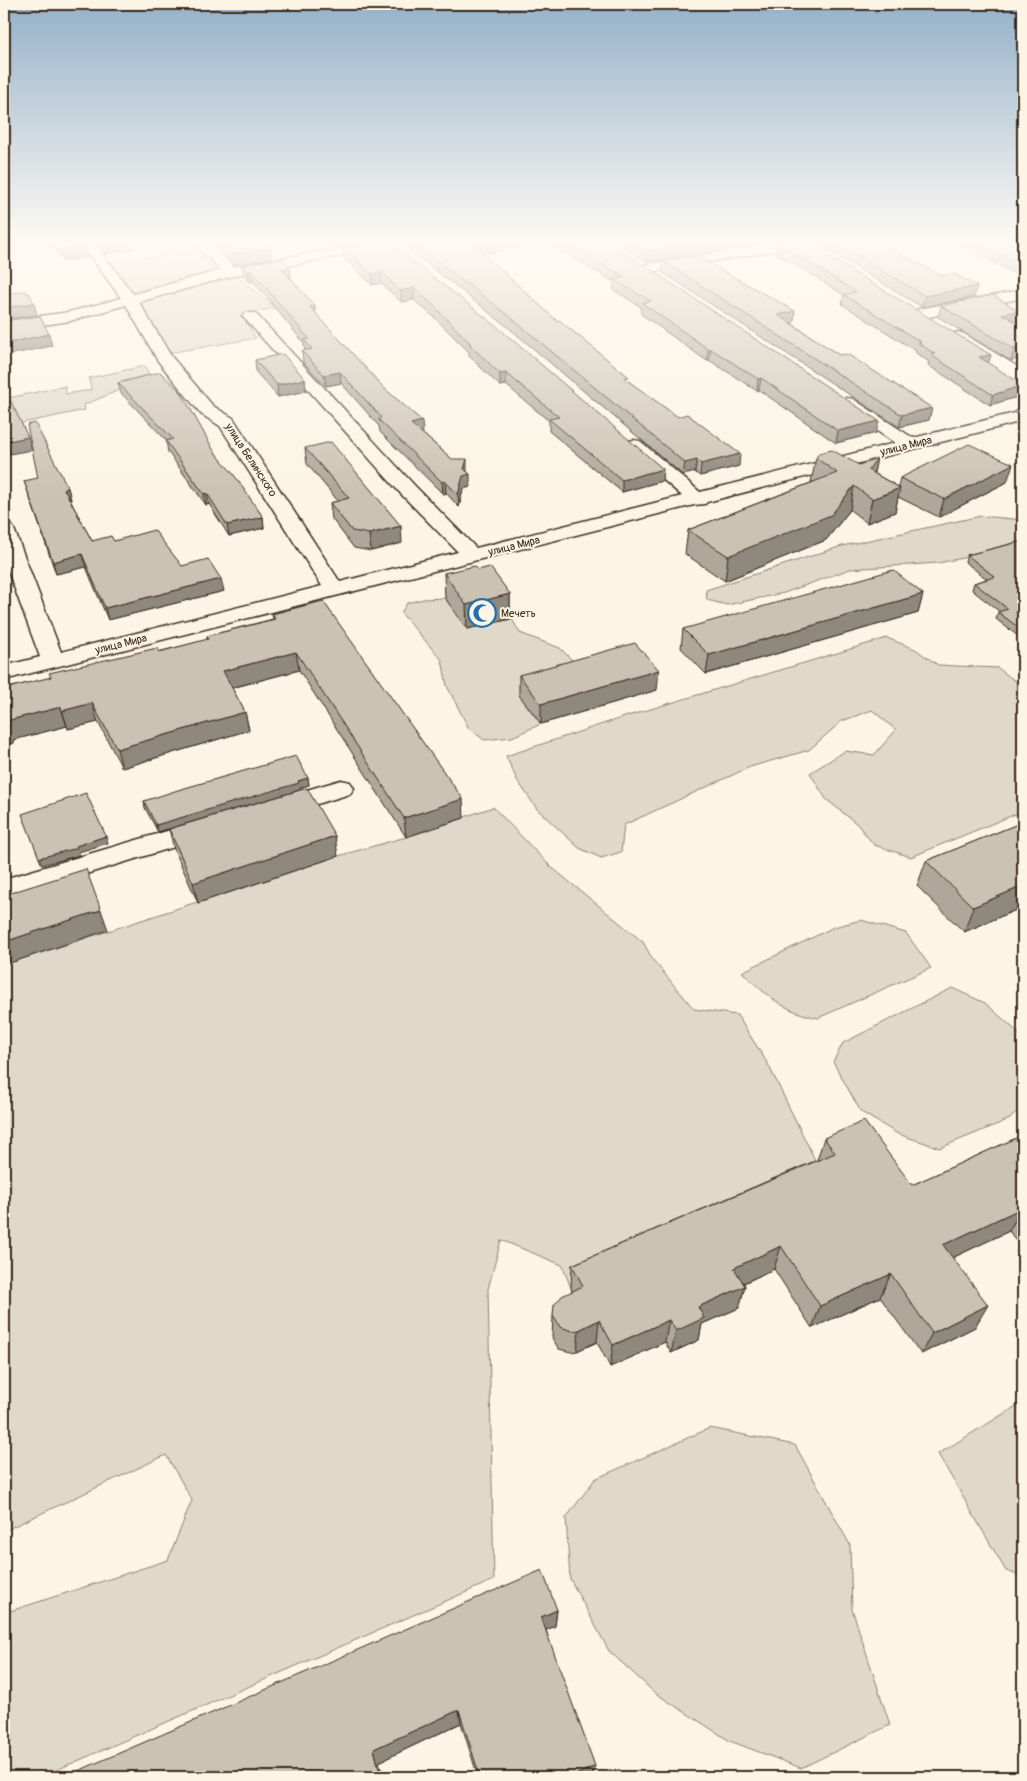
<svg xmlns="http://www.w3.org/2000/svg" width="1027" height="1781" font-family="Pangolin,sans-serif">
<rect width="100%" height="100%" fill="#fcf5e5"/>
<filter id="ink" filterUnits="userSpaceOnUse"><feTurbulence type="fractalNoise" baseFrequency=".02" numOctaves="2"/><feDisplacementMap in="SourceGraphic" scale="10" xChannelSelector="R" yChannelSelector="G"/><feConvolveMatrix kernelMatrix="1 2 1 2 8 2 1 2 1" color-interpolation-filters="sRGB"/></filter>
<g filter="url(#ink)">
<path fill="#e0d8c8" stroke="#8e8173" d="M169,242H189L218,272L134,294L110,262L170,255Z
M233,273L275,308L242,315L256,338L168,353L138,301Z
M145,366L150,377L84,405L85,410L4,427V399L65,386L66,394L91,390L89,378Z
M981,516L1023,520V546L938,563L850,569L784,593L727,605L707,600L706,590L842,546Z
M445,598L467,629L512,619L520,633L560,648L588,676L520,695L541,724L512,737L484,740L468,727L447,686L442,660L401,613L407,603L423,599Z
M887,638L915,649L938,665L998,668L1023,687V811L911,857L874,845L857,824L826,799L810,773L845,751L874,755L896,730L872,710L842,721L809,750L750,767L624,825L621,852L601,858L579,848L537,809L517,780L506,756L621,718Z
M493,807L550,866L643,942L653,960L694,1009L737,1015L768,1064L816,1162L571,1288L562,1265L501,1240L488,1289L494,1580L52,1772L44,1777H4V1613L168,1560L192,1500L166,1455L4,1531V965L338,856L406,837Z
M861,920L906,933L931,968L818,1018C781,1010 769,997 742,972L834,927Z
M952,988L985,1003L1021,1035L1023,1041V1105L1010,1119L940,1148L898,1134L861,1112L833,1062L843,1043Z
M1023,1402V1577L1006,1571L938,1454Z
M710,1428L795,1445L850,1545L852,1609L890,1725L801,1768L730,1741L655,1693L609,1651L570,1579L566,1518L595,1479Z"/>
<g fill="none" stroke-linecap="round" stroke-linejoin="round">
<defs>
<path id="minor" d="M80,242H94L133,294L221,270L193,242H208L234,267L372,242H403L396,246L232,276L139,302L171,356L213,406L233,418L340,582L458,552L401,494L245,319L242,316L245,313H255L415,486L476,548L682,496L628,449L625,445L628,441L634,440L640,441L700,492L895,443L841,407L838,403L841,399L847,398L853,399L913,438L1023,411V421L707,502L705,504L694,505L4,680V666L40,657L4,560V523L11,525L14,529L61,652L322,586L220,426L201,414L158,361L126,305L70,321L4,331V321L69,312L121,298Z
M777,242H810L803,246L644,273L639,272L637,269L639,266L644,265Z
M1023,290V298L919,319L914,317L911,314L914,311L919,309Z
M958,332L964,334L1023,370V382L1017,381L952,340L950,337L952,334Z
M341,780L350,782L354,788L350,794L278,816L269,813L265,807L269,801Z
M208,819L217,822L221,828L217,834L4,899V879Z"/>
</defs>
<use href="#minor" stroke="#3b2a1e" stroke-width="3"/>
<use href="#minor" fill="#fcf5e5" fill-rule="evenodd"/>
</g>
<path fill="#afa79a" stroke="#3b2a1e" d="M45,242H83L88,257L63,261Z
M96,242H133L134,248L105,254Z
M214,242H265L270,248L272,258L235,265Z
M328,242H360L333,247Z
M369,242L662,481L622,492L549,431V421L506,385L500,386L469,356V352L433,316L414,300L401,302L381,283L372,285L344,258L343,247Z
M403,242H544L483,254L557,321L628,381L739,466L700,476L695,472L683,475L509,328L403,245Z
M546,242H609L876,433L836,443L759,390L757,391L709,360L707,361L641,314V307L614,290V282Z
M617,242H759L646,262Z
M814,242H877L942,276L977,286L974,297L922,307Z
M954,242H1023V278Z
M777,243L991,355L988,364L1023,385L1020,396L990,405L928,365L929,362L916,353V351L842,304L844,295L776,253Z
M663,261L794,322L791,323L839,355L932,408L929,420L899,427L662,272Z
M242,265L290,268L291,278L316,314L423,433H422L467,472L470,487L463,489L459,507L446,493L443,494L380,432L379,426L341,383L326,386L303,362L302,351L305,350L304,343L253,281L249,282L244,276Z
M941,306L1016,322L1023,326L1011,361L938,317Z
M255,360L305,379L306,391L278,397L256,372Z
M118,383L214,451L263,517L264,528L229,536L209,504L206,505L168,452L166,441H167L121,393Z
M305,448L402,543L371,551L354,548L332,519L330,503L338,501L307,464Z
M816,458L859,465L877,458L874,473L898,487L900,478L1007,482L939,517L898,497L895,512L867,523L850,510L826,540L725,581L685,554L688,530L813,482H811Z
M24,481L68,488L71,500H70L92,541H114L182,566L224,591L108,620L86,567L56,574Z
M1023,541V640L996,619L998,612H1000L972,590L974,583L987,579L965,562L967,555Z
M478,570L510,594V619L467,629L445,598L444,573Z
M923,594L918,613L706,674L681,648L683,629Z
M272,614L464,818L406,837L299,670L232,688L245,712L249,730L122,768L98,722L68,729L67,726L13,740L14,743L4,746V689L207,640V636L273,619Z
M519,675L657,690L541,724L519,695Z
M308,778L309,785L300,788V790L158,832L145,808L144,801Z
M1023,822V907L964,932L917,886L926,861Z
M169,829L338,856L198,903L174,849Z
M1023,1135V1250L1009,1231L952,1258L975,1327L921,1354L880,1297L812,1328L774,1269L744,1283L745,1286L739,1308L702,1324L699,1340L671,1353L665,1342L610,1367L597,1342L577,1351L571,1352L559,1349L552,1338L553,1316L572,1291L571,1288L572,1265L817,1160L824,1138L912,1185Z
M557,1610L555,1626L546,1630L592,1777H478L461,1723L379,1762L383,1777H64Z"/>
<path fill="#8f887d" stroke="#3b2a1e" d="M107,242H133L134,248L105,254L103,243Z
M333,242H360L333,247Z
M490,242H544L474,256V245Z
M701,242H759L646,262L647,251Z
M86,246L88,257L63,261L60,250Z
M270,248L272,258L235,265L233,254Z
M290,268L291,278L282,269Z
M251,270L253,281L249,282L248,271Z
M381,272V283L372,285V274Z
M977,286L974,297L922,307L925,296Z
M414,288V300L401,302V291Z
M34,303L37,315L4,319V308Z
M315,306L316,317L310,307Z
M795,311L794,322L777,326L778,315Z
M1019,311L1016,322L1002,314Z
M49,334L52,346L4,356V344Z
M1023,347V358L1011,361L1014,349Z
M708,349H711L709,360L707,361Z
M991,355L988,365L979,357Z
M340,372L341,383L326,386L324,375Z
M506,373V385L500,386V374Z
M761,378L759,390L757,391L758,379Z
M305,379L306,391L278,397L277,385Z
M1023,385L1020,396L990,405L993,395Z
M932,408L929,420L899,427L902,415Z
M422,421L423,433L412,435L411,424Z
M879,421L876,433L836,443L838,431Z
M28,437L32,450L4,455V442Z
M740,454L739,466L700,476L701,464Z
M877,458L872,481L863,493L868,470Z
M467,459V472L470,474V487L463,489L459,507L458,495Z
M697,460L695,472L683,475L685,463Z
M1013,464L1007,482L939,517L944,499Z
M663,469L662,481L622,492V480Z
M445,481L446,493L443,494L442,482Z
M854,486L850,510L826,540L725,581L728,556Z
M68,488L71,500L67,501L64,489Z
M900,488L895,512L867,523L872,499Z
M207,493L209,504L206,505L204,494Z
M263,517L264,528L229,536L227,525Z
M401,526L402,543L371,551L369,534Z
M82,554L86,567L56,574L53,562Z
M221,579L224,591L108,620L105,608Z
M510,594V619L467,629L466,605Z
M923,594L918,613L706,674L709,655Z
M296,652L299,670L227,689L223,671Z
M659,670L657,690L541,724V704Z
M92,703L98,722L68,729L62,711Z
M61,707L67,726L13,740L14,743L4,746V726L6,721Z
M245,712L249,730L122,768L117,749Z
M308,778L309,785L300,788V790L158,832L156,825Z
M463,799L464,818L406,837L404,818Z
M106,836L108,843L79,852L80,855L42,865L39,858Z
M335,836L338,856L198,903L193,883Z
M1023,886V907L964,932L973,907Z
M101,910L108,930L4,965V942Z
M1022,1208L1009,1231L931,1268L943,1245Z
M781,1246L774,1269L728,1290L734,1268Z
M891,1274L880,1297L812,1328L820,1306Z
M745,1286L739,1308L702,1324L699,1340L671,1353L676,1331L698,1307Z
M988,1305L975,1327L921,1354L932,1333Z
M599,1320L597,1342L577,1351L579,1330Z
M669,1320L665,1342L610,1367L613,1345Z
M557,1610L555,1626L540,1633L541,1617Z
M459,1710L461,1723L379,1762L383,1777H381L374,1749Z
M595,1766L592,1777H571Z"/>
<path fill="#ccc2b3" stroke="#3b2a1e" d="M52,242H83L86,246L60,250Z
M222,242H265L270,248L233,254Z
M369,242H388L495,325L663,469L622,480L549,419L559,417L506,373L500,374L469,344H471L433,305L414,288L401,291L381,272L372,274L343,247Z
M412,242H490L474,245L557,321L559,320L629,377L624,378L678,417L687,414L740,454L701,464L697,460L685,463L509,316Z
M564,242H609L879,421L838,431L761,378L758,379L711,349H708L642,303L651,301L614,280L625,277Z
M633,242H701L647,251Z
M785,242H804L991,355L979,357L1023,385L993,395L931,355L935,354L918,343L921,342L844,295L856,292L777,243Z
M834,242H877L942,276L955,274L977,286L925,296Z
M977,242H1023V266Z
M696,256L795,311L778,315L839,355L847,354L932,408L902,415L663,261Z
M281,258L290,268L282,269L315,306L310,307L384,388L422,421L411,424L452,459H467L464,469L470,474L463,476L458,495L445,481L442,482L379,420L381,417L340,372L324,375L302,351L312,349L304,340L309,339L251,270L248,271L242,265Z
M26,291L27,294L29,293L34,303L4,308V294Z
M993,295L1019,311L1002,314L1023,326V347L1014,349L941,306Z
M40,316L49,334L4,344V321Z
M283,354L305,379L277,385L255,360Z
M160,372L181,392L214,451L234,475L263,517L227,525L207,493L204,494L166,441L173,439L118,383Z
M4,387L28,437L4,442Z
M35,423L68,488L64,489L92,541L111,536L114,541L154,530L182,566L208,559L221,579L105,608L82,554L53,562L24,481L38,478L27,425Z
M331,442L401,526L369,534L352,531L330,503L349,498L305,448Z
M969,444L1013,464L944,499L900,478Z
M832,450L859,465L877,458L868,470L900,488L872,499L854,486L831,515L728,556L688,530L837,473L816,458L819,453Z
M1023,541V631L998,612L1008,609L974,583L995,577L967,555Z
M475,566L478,570L490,567L510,594L466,605L444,573Z
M893,570L923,594L709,655L683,629Z
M323,601L463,799L404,818L296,652L223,671L245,712L117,749L92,703L62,711L61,707L6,721L7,725L4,726V689L51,677L49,673L157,648L159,652L208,639L207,636L275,619L272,614Z
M635,643L659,670L541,704L519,675Z
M296,756L308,778L298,781L299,783L156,825L144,801L178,790Z
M307,788L335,836L193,883L169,829Z
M86,793L106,836L76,846L77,848L39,858L22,814Z
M1023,822V886L973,907L926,861Z
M86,869L101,910L4,942V895Z
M864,1121L912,1185L1023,1135V1209L1022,1208L943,1245L988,1305L932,1333L891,1274L820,1306L781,1246L734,1268L745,1286L698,1307L704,1318L676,1331L669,1320L613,1345L599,1320L579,1330L573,1331L560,1327L553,1316L554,1305L562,1296L583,1286L572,1265L835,1153L824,1138Z
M542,1570L557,1610L541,1617L595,1766L571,1777H480L459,1710L374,1749L381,1777H64Z"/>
</g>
<linearGradient id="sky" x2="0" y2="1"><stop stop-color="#94b1ca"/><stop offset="0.49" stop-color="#fefaf3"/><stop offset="1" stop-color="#fefaf3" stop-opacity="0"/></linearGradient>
<rect width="1027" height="492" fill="url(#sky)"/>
<defs>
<symbol id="mosque-ring" viewBox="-11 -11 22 22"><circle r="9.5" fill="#fcf5e5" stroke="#1f6fb2" stroke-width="1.5"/><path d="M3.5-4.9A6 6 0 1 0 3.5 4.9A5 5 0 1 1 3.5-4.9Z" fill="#1f6fb2"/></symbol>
</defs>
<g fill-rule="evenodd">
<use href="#mosque-ring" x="466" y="597" width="32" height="32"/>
</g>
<g text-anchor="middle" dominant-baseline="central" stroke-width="4" stroke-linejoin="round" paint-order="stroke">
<g font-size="11" fill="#3b2a1e" stroke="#fcf5e5">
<text transform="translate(906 446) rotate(-14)">улица Мира</text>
<text transform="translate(251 460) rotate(57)">улица Белинского</text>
<text transform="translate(514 546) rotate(-14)">улица Мира</text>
<text transform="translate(121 644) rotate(-14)">улица Мира</text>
</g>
<g font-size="11" fill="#3b2a1e" stroke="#fcf5e5" text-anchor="start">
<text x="501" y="613">Мечеть</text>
</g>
</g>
<rect width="1027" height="1781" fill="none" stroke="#fcf5e5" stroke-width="20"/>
<rect x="10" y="10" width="1007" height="1761" fill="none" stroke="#3b2a1e" stroke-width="2" filter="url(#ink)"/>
</svg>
